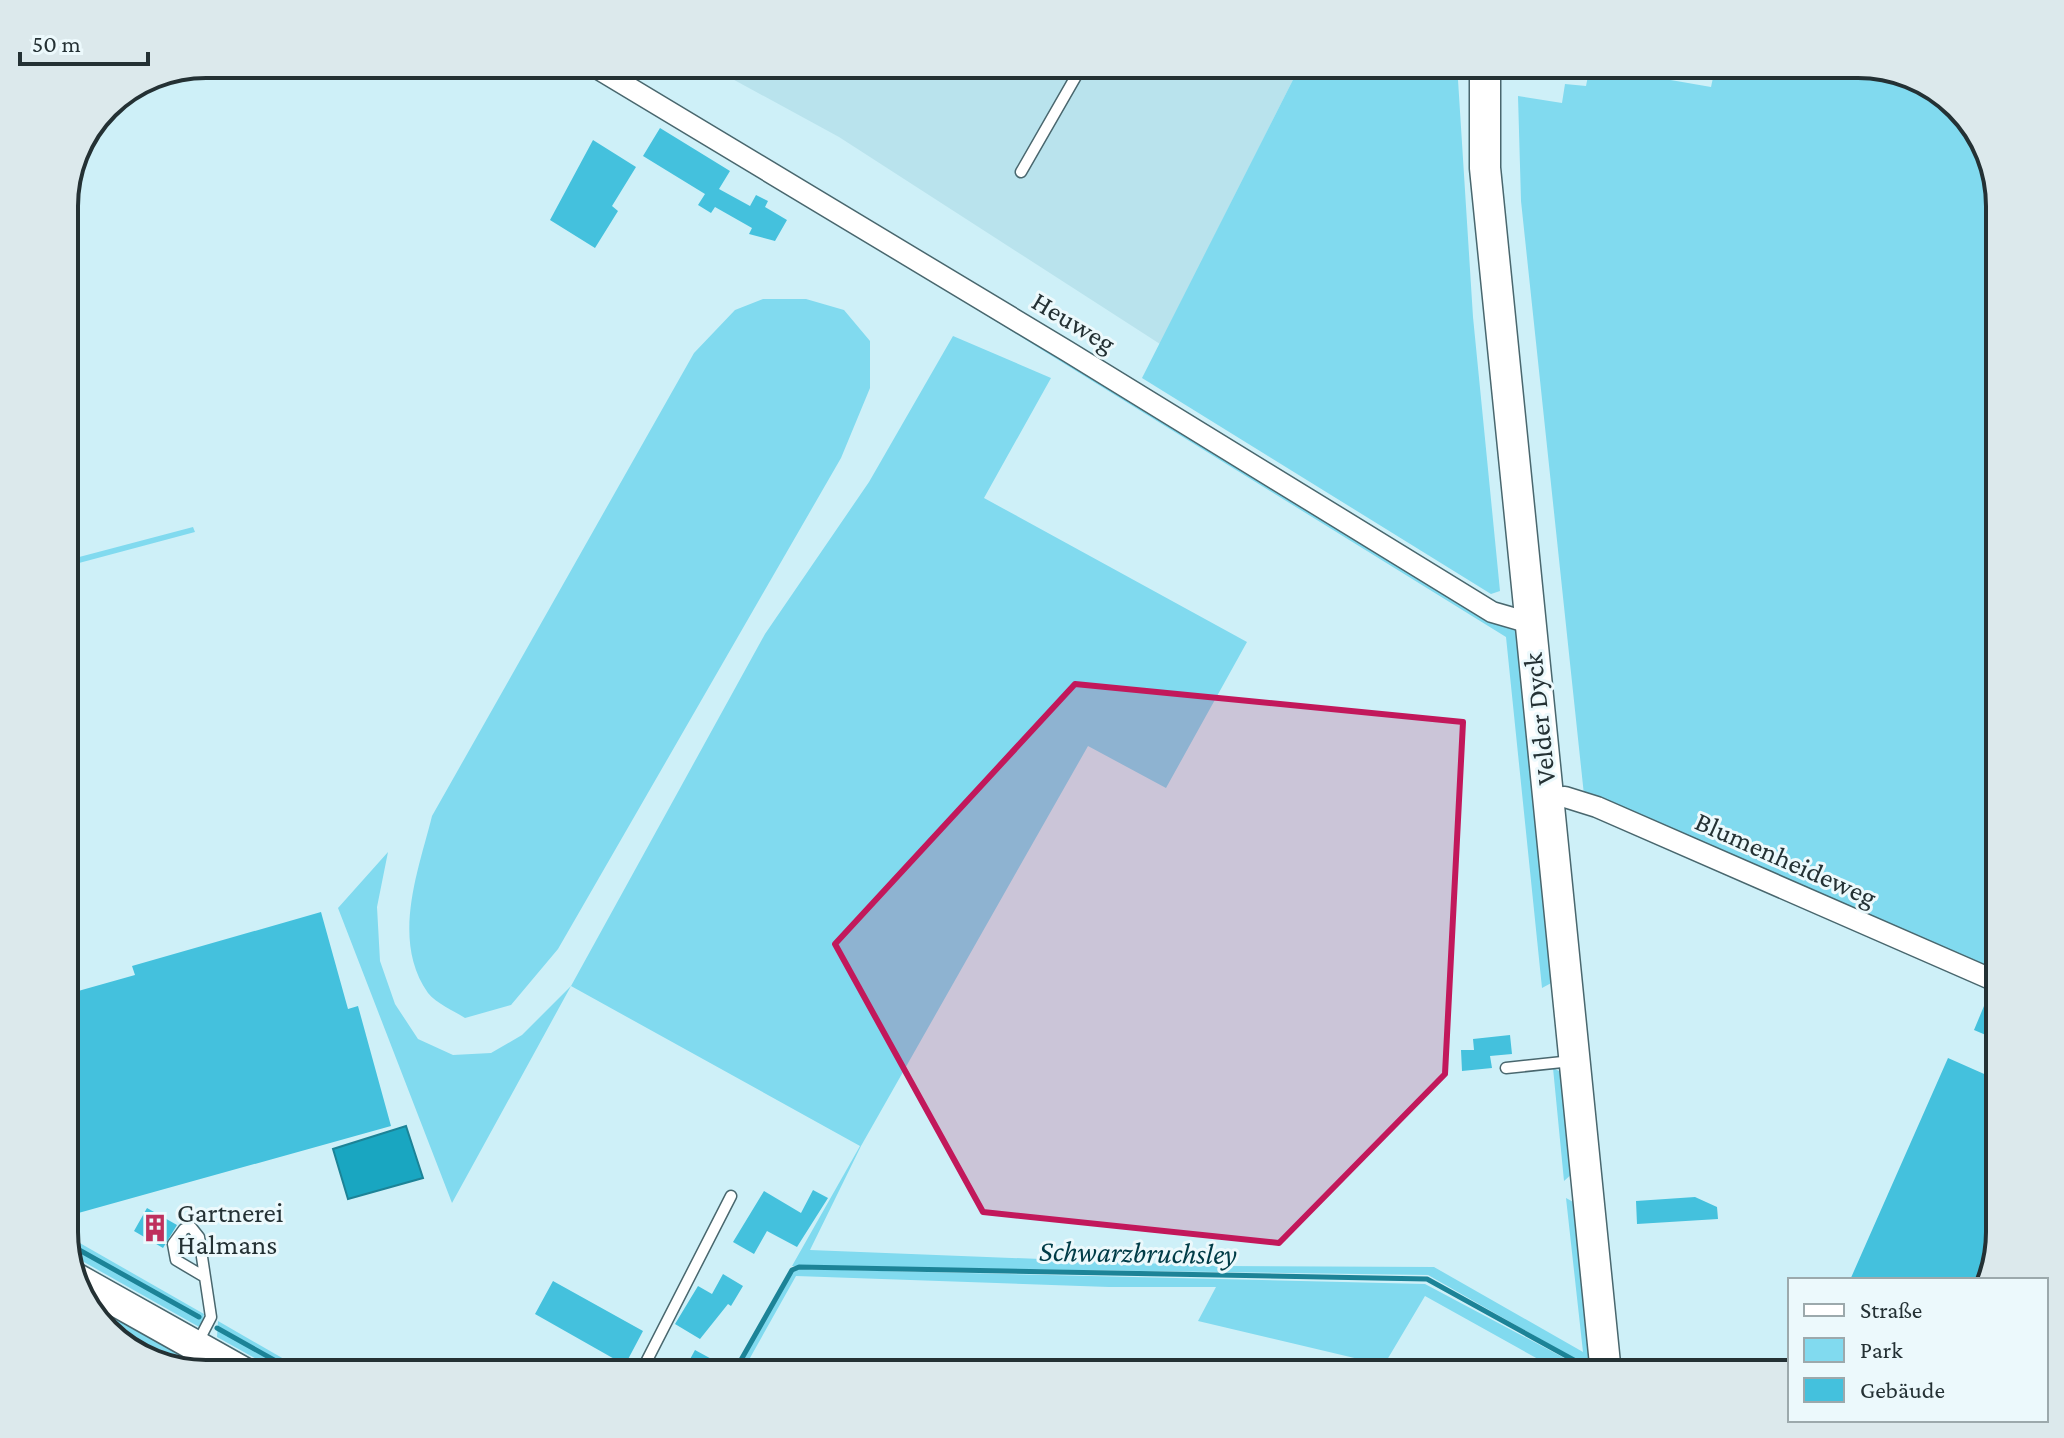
<svg xmlns="http://www.w3.org/2000/svg" width="2064" height="1438" font-family="'Crimson Pro',serif">
<rect width="100%" height="100%" fill="#cef0f8"/>
<path fill="#b9e3ed" d="M705,64H1301L1160,344L839,137Z"/>
<path fill="#81daef" d="M1301,64H1457L1473,317L1500,591L1491,594L1142,378Z
M1716,64H1858L1937,88L1985,143L2000,206V977L1584,795L1521,201L1518,96L1562,103L1565,84L1586,86L1590,66L1711,87Z
M763,299H806L844,310L870,341V388L841,458L558,949L511,1005L465,1018C454,1011 436,1003 428,993C391,940 418,872 432,816L694,353L735,310Z
M973,303L1514,628L1520,636L1555,981L1542,988L1506,637L971,306Z
M953,336L1051,378L984,498L1247,642L1166,788L1088,746L861,1146L810,1250L1218,1266L1434,1267L1583,1352L1566,1198L1577,1204L1595,1374H1565L1425,1296L1384,1365L1198,1321L1216,1287H1109L796,1276L741,1374H734L792,1272L799,1269L1425,1284L1585,1369L1584,1364L1428,1275L792,1266L860,1146L571,986L452,1203L338,908L388,852L377,907L380,961L395,1004L418,1039L453,1055L491,1053L522,1035L571,986L765,634L869,482Z
M193,527L195,532L64,567V561Z
M1553,1068L1563,1073L1574,1172L1564,1181Z
M64,1234L204,1314L201,1328L68,1253Z
M80,1293L224,1374C185,1374 92,1333 80,1293Z
M218,1321L310,1374H283L217,1337Z"/>
<path fill="#19a6c1" stroke="#1c8397" stroke-width="2" d="M406,1126L423,1178L348,1199L333,1149Z"/>
<g fill="none" stroke-linecap="round" stroke-linejoin="round">
<path stroke="#1c8397" stroke-width="5" d="M65,1242L199,1317
M217,1328L299,1374
M733,1374L792,1270L799,1267L1427,1279L1581,1364"/>
</g>
<path fill="#44c1dd" d="M660,128L730,171L719,189L750,206L756,195L768,201L765,207L787,220L775,241L749,234L752,228L715,207L711,213L698,205L705,194L643,156Z
M593,140L636,167L612,206L618,211L595,248L550,220Z
M321,912L348,1009L358,1006L391,1126L64,1217V995L135,975L132,966Z
M1984,1006L2000,1013V1041L1974,1030Z
M1510,1035L1512,1054L1490,1056L1492,1068L1462,1071L1461,1050H1474L1473,1039Z
M1948,1058L2000,1081V1232L1985,1280H1850Z
M813,1190L828,1198L797,1247L767,1231L754,1254L733,1242L764,1191L801,1213Z
M1695,1197L1717,1207L1718,1219L1637,1224L1636,1201Z
M147,1208L177,1225L163,1248L134,1231Z
M723,1274L743,1286L731,1306L728,1304L700,1339L675,1324L698,1286L712,1294Z
M553,1281L643,1331L625,1365L535,1314Z
M695,1350L739,1374H682Z"/>
<g fill="none" stroke-linecap="round" stroke-linejoin="round">
<defs>
<path id="lane" d="M1021,172L1083,64
M1506,1068L1572,1061
M197,1344L211,1317L199,1237L191,1227L184,1229L173,1244L176,1260L203,1276
M640,1374L731,1196"/>
<path id="street" d="M590,64L1067,351L1492,612L1530,623
M1547,798L1565,797L1597,807L2000,983"/>
<path id="secondary" d="M1485,64V168L1606,1374
M75,1278L246,1374"/>
</defs>
<use href="#lane" stroke="#49676e" stroke-width="13"/>
<use href="#street" stroke="#49676e" stroke-width="23"/>
<use href="#secondary" stroke="#49676e" stroke-width="33"/>
<use href="#lane" stroke="#fff" stroke-width="10"/>
<use href="#street" stroke="#fff" stroke-width="20"/>
<use href="#secondary" stroke="#fff" stroke-width="30"/>
</g>
<path fill="#c2185b" fill-opacity="0.2" stroke="#c2185b" stroke-width="6" stroke-linejoin="round" d="M1075,684L1463,722L1445,1074L1279,1243L983,1212L835,944Z"/>
<defs>
<symbol id="building-bare" viewBox="-9 -9 18 18"><path d="M-4-6H4V6H1V3H-1V6H-4ZM-2.5-4.3h1.7v1.8h-1.7ZM.8-4.3h1.7v1.8H.8ZM-2.5-1h1.7V.8h-1.7ZM.8-1h1.7V.8H.8Z" fill="#be305d" stroke="#ecf9fc" stroke-width="2.5" paint-order="stroke"/></symbol>
</defs>
<g fill-rule="evenodd">
<use href="#building-bare" x="135" y="1208" width="40" height="40"/>
</g>
<g text-anchor="middle" dominant-baseline="central" stroke-width="6" stroke-linejoin="round" paint-order="stroke">
<g font-size="28" fill="#243134" stroke="#ecf9fc">
<text transform="translate(1074 322) rotate(31)">Heuweg</text>
<text transform="translate(1539 719) rotate(-96)">Velder Dyck</text>
<text transform="translate(1786 859) rotate(24)">Blumenheideweg</text>
</g>
<g font-size="28" fill="#243134" stroke="#ecf9fc" text-anchor="start">
<text x="177" y="1212">Gartnerei<tspan x="177" dy="32">Halmans</tspan></text>
</g>
<g font-size="30" font-style="italic" fill="#003c47" stroke="#ecf9fc">
<text transform="translate(1138 1252) rotate(1)">Schwarzbruchsley</text>
</g>
</g>
<path d="M0 0H2064V1438H0ZM206 78H1858A128 128 0 0 1 1986 206V1232A128 128 0 0 1 1858 1360H206A128 128 0 0 1 78 1232V206A128 128 0 0 1 206 78Z" fill="#dce9ec" fill-rule="evenodd"/>
<path fill="none" stroke="#243134" stroke-width="4" d="M206 78H1858A128 128 0 0 1 1986 206V1232A128 128 0 0 1 1858 1360H206A128 128 0 0 1 78 1232V206A128 128 0 0 1 206 78Z"/>
<rect x="1788" y="1278" width="260" height="144" fill="#ecf9fc" stroke="#9ca9ac" stroke-width="2"/>
<rect x="1804" y="1304" width="40" height="12" fill="#ffffff" stroke="#9ca9ac" stroke-width="2"/>
<text x="1860" y="1318" font-size="24" fill="#243134">Straße</text>
<rect x="1804" y="1338" width="40" height="24" fill="#81daef" stroke="#9ca9ac" stroke-width="2"/>
<text x="1860" y="1358" font-size="24" fill="#243134">Park</text>
<rect x="1804" y="1378" width="40" height="24" fill="#44c1dd" stroke="#9ca9ac" stroke-width="2"/>
<text x="1860" y="1398" font-size="24" fill="#243134">Gebäude</text>
<path d="M20 52v12h128v-12" fill="none" stroke="#243134" stroke-width="4"/>
<text x="32" y="52" font-size="24" fill="#243134" stroke="#ecf9fc" stroke-width="6" paint-order="stroke">50 m</text>
</svg>
